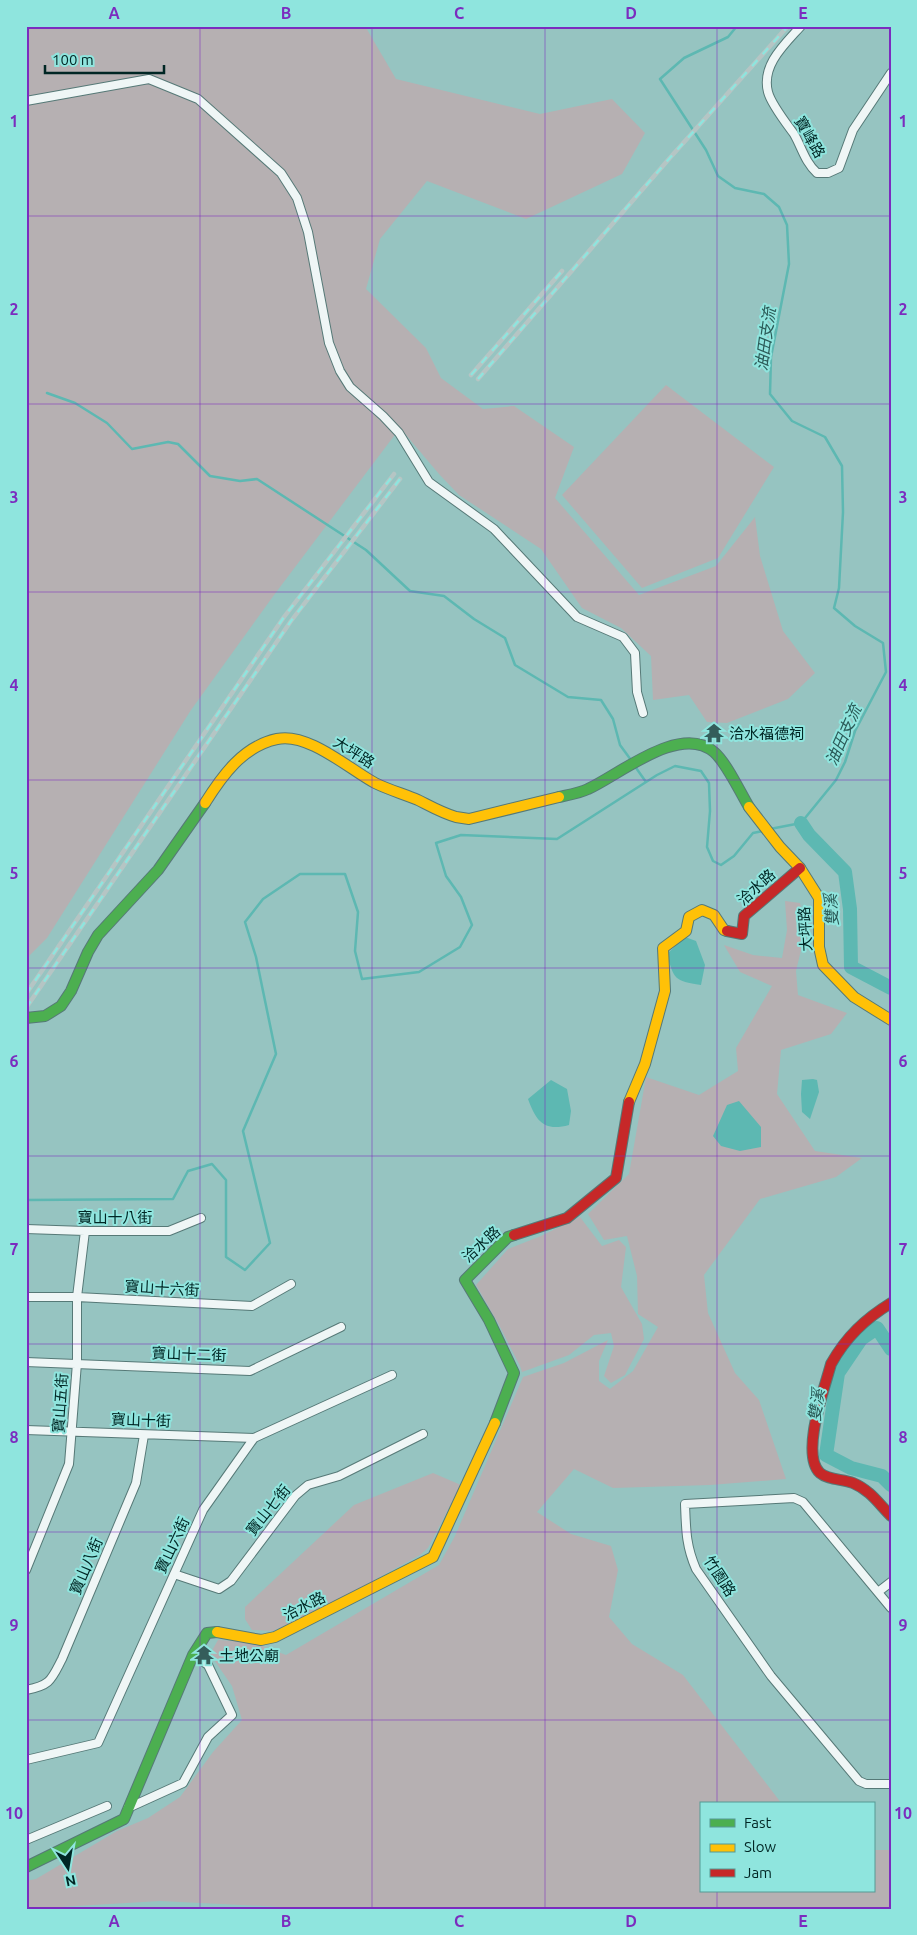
<svg xmlns="http://www.w3.org/2000/svg" width="917" height="1935" font-family="Ubuntu,'Noto Sans TC',sans-serif">
<rect width="100%" height="100%" fill="#96c4c1"/>
<path fill="#b6b0b2" d="M26,26H365L396,79L540,114L612,99L645,133L622,174L526,219L427,181L380,239L366,289L426,348L441,378L483,409L514,406L574,447L555,498L639,595L716,566L755,517L760,556L783,631L815,673L788,699L727,723L707,722L689,695L653,700L651,656L621,628L582,608L541,549L459,495L439,474L400,428L274,595L191,710L47,938L26,959Z
M666,385L774,467L718,558L642,588L562,495Z
M785,901L800,903L806,929L796,971L798,995L847,1013L831,1034L781,1050L777,1094L815,1151L862,1158L836,1177L760,1199L704,1275L708,1313L735,1373L759,1400L786,1479L710,1485L613,1488L574,1469L537,1512L571,1534L611,1546L618,1570L609,1617L632,1644L683,1675L782,1804H701V1891H873V1850H891V1909H323L160,1901L26,1909V1881L36,1879L117,1831L148,1818L180,1797L213,1752L242,1720L232,1686L210,1654L218,1640L252,1642L286,1655L439,1565L455,1536L523,1377L564,1363L608,1340L599,1361V1381L610,1389L633,1371L658,1327L638,1314L637,1276L627,1236L604,1240L588,1214L629,1174L646,1077L699,1095L738,1071L736,1048L772,986L740,972L724,945L753,955L782,958L787,930Z
M580,1217L602,1246L619,1240L626,1247L621,1287L642,1324L644,1339L625,1375L611,1383L604,1376L614,1346L611,1333L594,1335L569,1355L522,1372L520,1366L498,1323L476,1285L508,1249L541,1236Z
M433,1473L461,1485L428,1548L420,1555L325,1607L273,1631L252,1630L245,1619V1607L354,1505Z"/>
<path fill="#5db8b2" d="M685,937L696,941L705,965L701,985C674,981 674,979 667,954Z
M813,1079L817,1080L819,1092L810,1119L802,1112L801,1094L802,1080Z
M551,1080L567,1089L571,1111L569,1125C544,1132 536,1121 528,1099Z
M739,1101L761,1127V1147L740,1151L721,1146L713,1136L727,1105Z"/>
<g fill="none" stroke-linecap="round" stroke-linejoin="round">
<path stroke="#5db8b2" stroke-width="2.5" d="M737,26L728,37L684,58L660,79L706,150L718,176L735,188L764,194L779,207L787,225L789,264L771,357L770,394L792,421L825,437L842,466L843,512L839,588L834,608L855,626L883,643L886,672L855,731L845,762L836,780L801,823L770,829
M47,393L75,403L107,423L132,449L168,442L178,444L210,476L240,481L257,479L366,550L410,591L444,596L474,619L505,638L515,665L568,697L601,700L613,719L620,745L631,760
M634,765L646,782
M26,1200L173,1199L188,1171L212,1164L226,1180V1257L245,1270L270,1243L243,1131L276,1054L256,957L245,922L263,899L300,874H345L358,912L355,951L362,979L419,972L460,947L472,925L461,897L446,876L436,843L461,835L557,839L657,775L675,766L701,771L709,783L710,811L707,847L713,861L721,865L734,856L753,833L763,831"/>
<path stroke="#5db8b2" stroke-width="14" d="M801,823L809,835L845,872L850,909L851,967L891,988
M891,1349L877,1328L861,1339L838,1373L826,1455L851,1468L882,1476L891,1485"/>
<defs>
<path id="street" d="M801,26C785,44 761,65 768,92C771,104 786,123 794,134C802,148 805,162 817,173H828L839,168L853,130L891,73
M26,101L149,79L198,99L281,173L297,198L308,232L329,343L340,371L350,387L383,416L399,433L429,482L494,529L577,617L623,637L635,653L637,692L643,713
M26,1229L85,1231H169L201,1218
M26,1297H77L252,1306L291,1284
M26,1362L250,1371L341,1327
M26,1430L254,1438
M26,1570L69,1464L77,1363V1297L85,1231
M174,1574L219,1589L231,1581L295,1496L308,1485L339,1476L423,1434
M878,1592L891,1582
M891,1608L803,1502L794,1498L685,1504C686,1530 686,1546 696,1569L771,1676L859,1781L866,1784H891
M26,1690C51,1685 51,1680 62,1659L136,1483L144,1435
M26,1760L98,1743L203,1510L254,1438L392,1375
M128,1808L183,1783L208,1737L232,1715L208,1665L193,1655
M26,1840L107,1806"/>
<path id="fast" d="M559,797C568,795 580,793 588,789C619,775 680,723 714,752C726,762 740,792 749,807
M26,1018L45,1016L61,1006L71,991L88,952L98,935L158,870L205,803
M495,1423L514,1373L489,1320L465,1280L508,1237L514,1235
M26,1867L124,1819L193,1655L207,1633L217,1632"/>
<path id="slow" d="M205,803C222,776 243,746 277,739C308,732 349,769 375,783C389,790 404,794 418,800C430,806 442,813 456,817L469,819L559,797
M749,807L780,847L800,868L819,898V947L823,965L854,997L891,1020
M629,1102L645,1064L665,991L663,948L686,931L689,917L702,910L714,915L724,930L727,931
M217,1632L261,1640L275,1637L433,1557L495,1423"/>
<path id="jam" d="M727,931L742,934L744,916L800,868
M514,1235L567,1218L616,1178L629,1102
M891,1303C865,1319 846,1337 831,1364C825,1387 800,1454 820,1473C828,1480 843,1479 853,1483C870,1490 879,1504 891,1516"/>
</defs>
<use href="#street" stroke="#567977" stroke-width="10"/>
<use href="#fast" stroke="#567977" stroke-width="12"/>
<use href="#slow" stroke="#567977" stroke-width="12"/>
<use href="#jam" stroke="#567977" stroke-width="12"/>
<use href="#street" stroke="#eff6f6" stroke-width="8"/>
<use href="#fast" stroke="#4caf50" stroke-width="10"/>
<use href="#slow" stroke="#ffc107" stroke-width="10"/>
<use href="#jam" stroke="#c62828" stroke-width="10"/>
<defs>
<path id="rail" d="M471,375L562,271
M478,379L668,160L788,26
M26,994L284,617L394,474
M26,1008L291,621L400,479"/>
</defs>
<use href="#rail" stroke="#b5c5c4" stroke-width="4.5"/>
<use href="#rail" stroke="#8fe5de" stroke-width="2.5" stroke-dasharray="8" stroke-linecap="butt"/>
</g>
<path fill="none" stroke="#7b2cbf" stroke-width="1" stroke-opacity="0.55" d="M200,26V1909M372,26V1909M545,26V1909M717,26V1804M26,216H891M26,404H891M26,592H891M26,780H891M26,968H891M26,1156H891M26,1344H891M26,1532H891M26,1720H891M717,1891V1909"/>
<defs>
<symbol id="temple-bare" viewBox="-9 -9 18 18"><path d="M0-6L5-2H3V0L6.5 2.5H4V6H1.5V3h-3V6H-4V2.5H-6.5L-3 0V-2H-5Z" fill="#345d5b" stroke="#8fe5de" stroke-width="2.5" paint-order="stroke"/></symbol>
</defs>
<g fill-rule="evenodd">
<use href="#temple-bare" x="700" y="719" width="28" height="28"/>
<use href="#temple-bare" x="190" y="1641" width="28" height="28"/>
</g>
<g text-anchor="middle" dominant-baseline="central" stroke-width="4" stroke-linejoin="round" paint-order="stroke">
<g font-size="15" fill="#002624" stroke="#8fe5de">
<text transform="translate(810 137) rotate(60)">寶峰路</text>
<text transform="translate(354 752) rotate(32)">大坪路</text>
<text transform="translate(756 887) rotate(-42)">洽水路</text>
<text transform="translate(805 929) rotate(-93)">大坪路</text>
<text x="115" y="1217">寶山十八街</text>
<text transform="translate(481 1244) rotate(-42)">洽水路</text>
<text transform="translate(162 1288) rotate(3)">寶山十六街</text>
<text transform="translate(189 1354) rotate(2)">寶山十二街</text>
<text transform="translate(60 1403) rotate(-86)">寶山五街</text>
<text transform="translate(141 1420) rotate(2)">寶山十街</text>
<text transform="translate(268 1510) rotate(-51)">寶山七街</text>
<text transform="translate(172 1545) rotate(-65)">寶山六街</text>
<text transform="translate(86 1566) rotate(-67)">寶山八街</text>
<text transform="translate(720 1576) rotate(57)">竹園路</text>
<text transform="translate(304 1606) rotate(-27)">洽水路</text>
</g>
<g font-size="15" fill="#002624" stroke="#8fe5de" text-anchor="start">
<text x="729" y="733">洽水福德祠</text>
<text x="219" y="1655">土地公廟</text>
</g>
<g font-size="16" font-style="italic" fill="#2b5a57" stroke="#8fe5de">
<text transform="translate(765 339) rotate(-82)">油田支流</text>
<text transform="translate(843 735) rotate(-66)">油田支流</text>
<text transform="translate(831 910) rotate(-94)">雙溪</text>
<text transform="translate(816 1405) rotate(-82)">雙溪</text>
</g>
</g>
<rect width="917" height="1935" fill="none" stroke="#8fe5de" stroke-width="55"/>
<rect x="700" y="1802" width="175" height="90" fill="#8fe5de" stroke="#569994"/>
<rect x="710" y="1819" width="25" height="8" fill="#4caf50" stroke="#569994"/>
<text x="744" y="1828" font-size="15" fill="#002624">Fast</text>
<rect x="710" y="1844" width="25" height="8" fill="#ffc107" stroke="#569994"/>
<text x="744" y="1852" font-size="15" fill="#002624">Slow</text>
<rect x="710" y="1869" width="25" height="8" fill="#c62828" stroke="#569994"/>
<text x="744" y="1878" font-size="15" fill="#002624">Jam</text>
<g transform="translate(68 1868) rotate(168)" stroke="#8fe5de" stroke-width="4" paint-order="stroke">
<path d="M0-4L9 19L0 12L-9 19Z" fill="#002624"/>
<text y="-8" font-size="14" font-weight="bold" text-anchor="middle" fill="#002624">N</text>
</g>
<path d="M45 65v8h119v-8" fill="none" stroke="#002624" stroke-width="2.5"/>
<text x="52" y="65" font-size="15" fill="#002624" stroke="#8fe5de" stroke-width="4" paint-order="stroke">100 m</text>
<rect x="28" y="28" width="862" height="1880" fill="none" stroke="#7b2cbf" stroke-width="2"/>
<g font-size="16" text-anchor="middle" font-weight="bold" fill="#7b2cbf">
<text x="114" y="19">A</text>
<text x="286" y="19">B</text>
<text x="459" y="19">C</text>
<text x="631" y="19">D</text>
<text x="803" y="19">E</text>
<text x="14" y="127">1</text>
<text x="903" y="127">1</text>
<text x="14" y="315">2</text>
<text x="903" y="315">2</text>
<text x="14" y="503">3</text>
<text x="903" y="503">3</text>
<text x="14" y="691">4</text>
<text x="903" y="691">4</text>
<text x="14" y="879">5</text>
<text x="903" y="879">5</text>
<text x="14" y="1067">6</text>
<text x="903" y="1067">6</text>
<text x="14" y="1255">7</text>
<text x="903" y="1255">7</text>
<text x="14" y="1443">8</text>
<text x="903" y="1443">8</text>
<text x="14" y="1631">9</text>
<text x="903" y="1631">9</text>
<text x="14" y="1819">10</text>
<text x="903" y="1819">10</text>
<text x="114" y="1927">A</text>
<text x="286" y="1927">B</text>
<text x="459" y="1927">C</text>
<text x="631" y="1927">D</text>
<text x="803" y="1927">E</text>
</g>
</svg>
